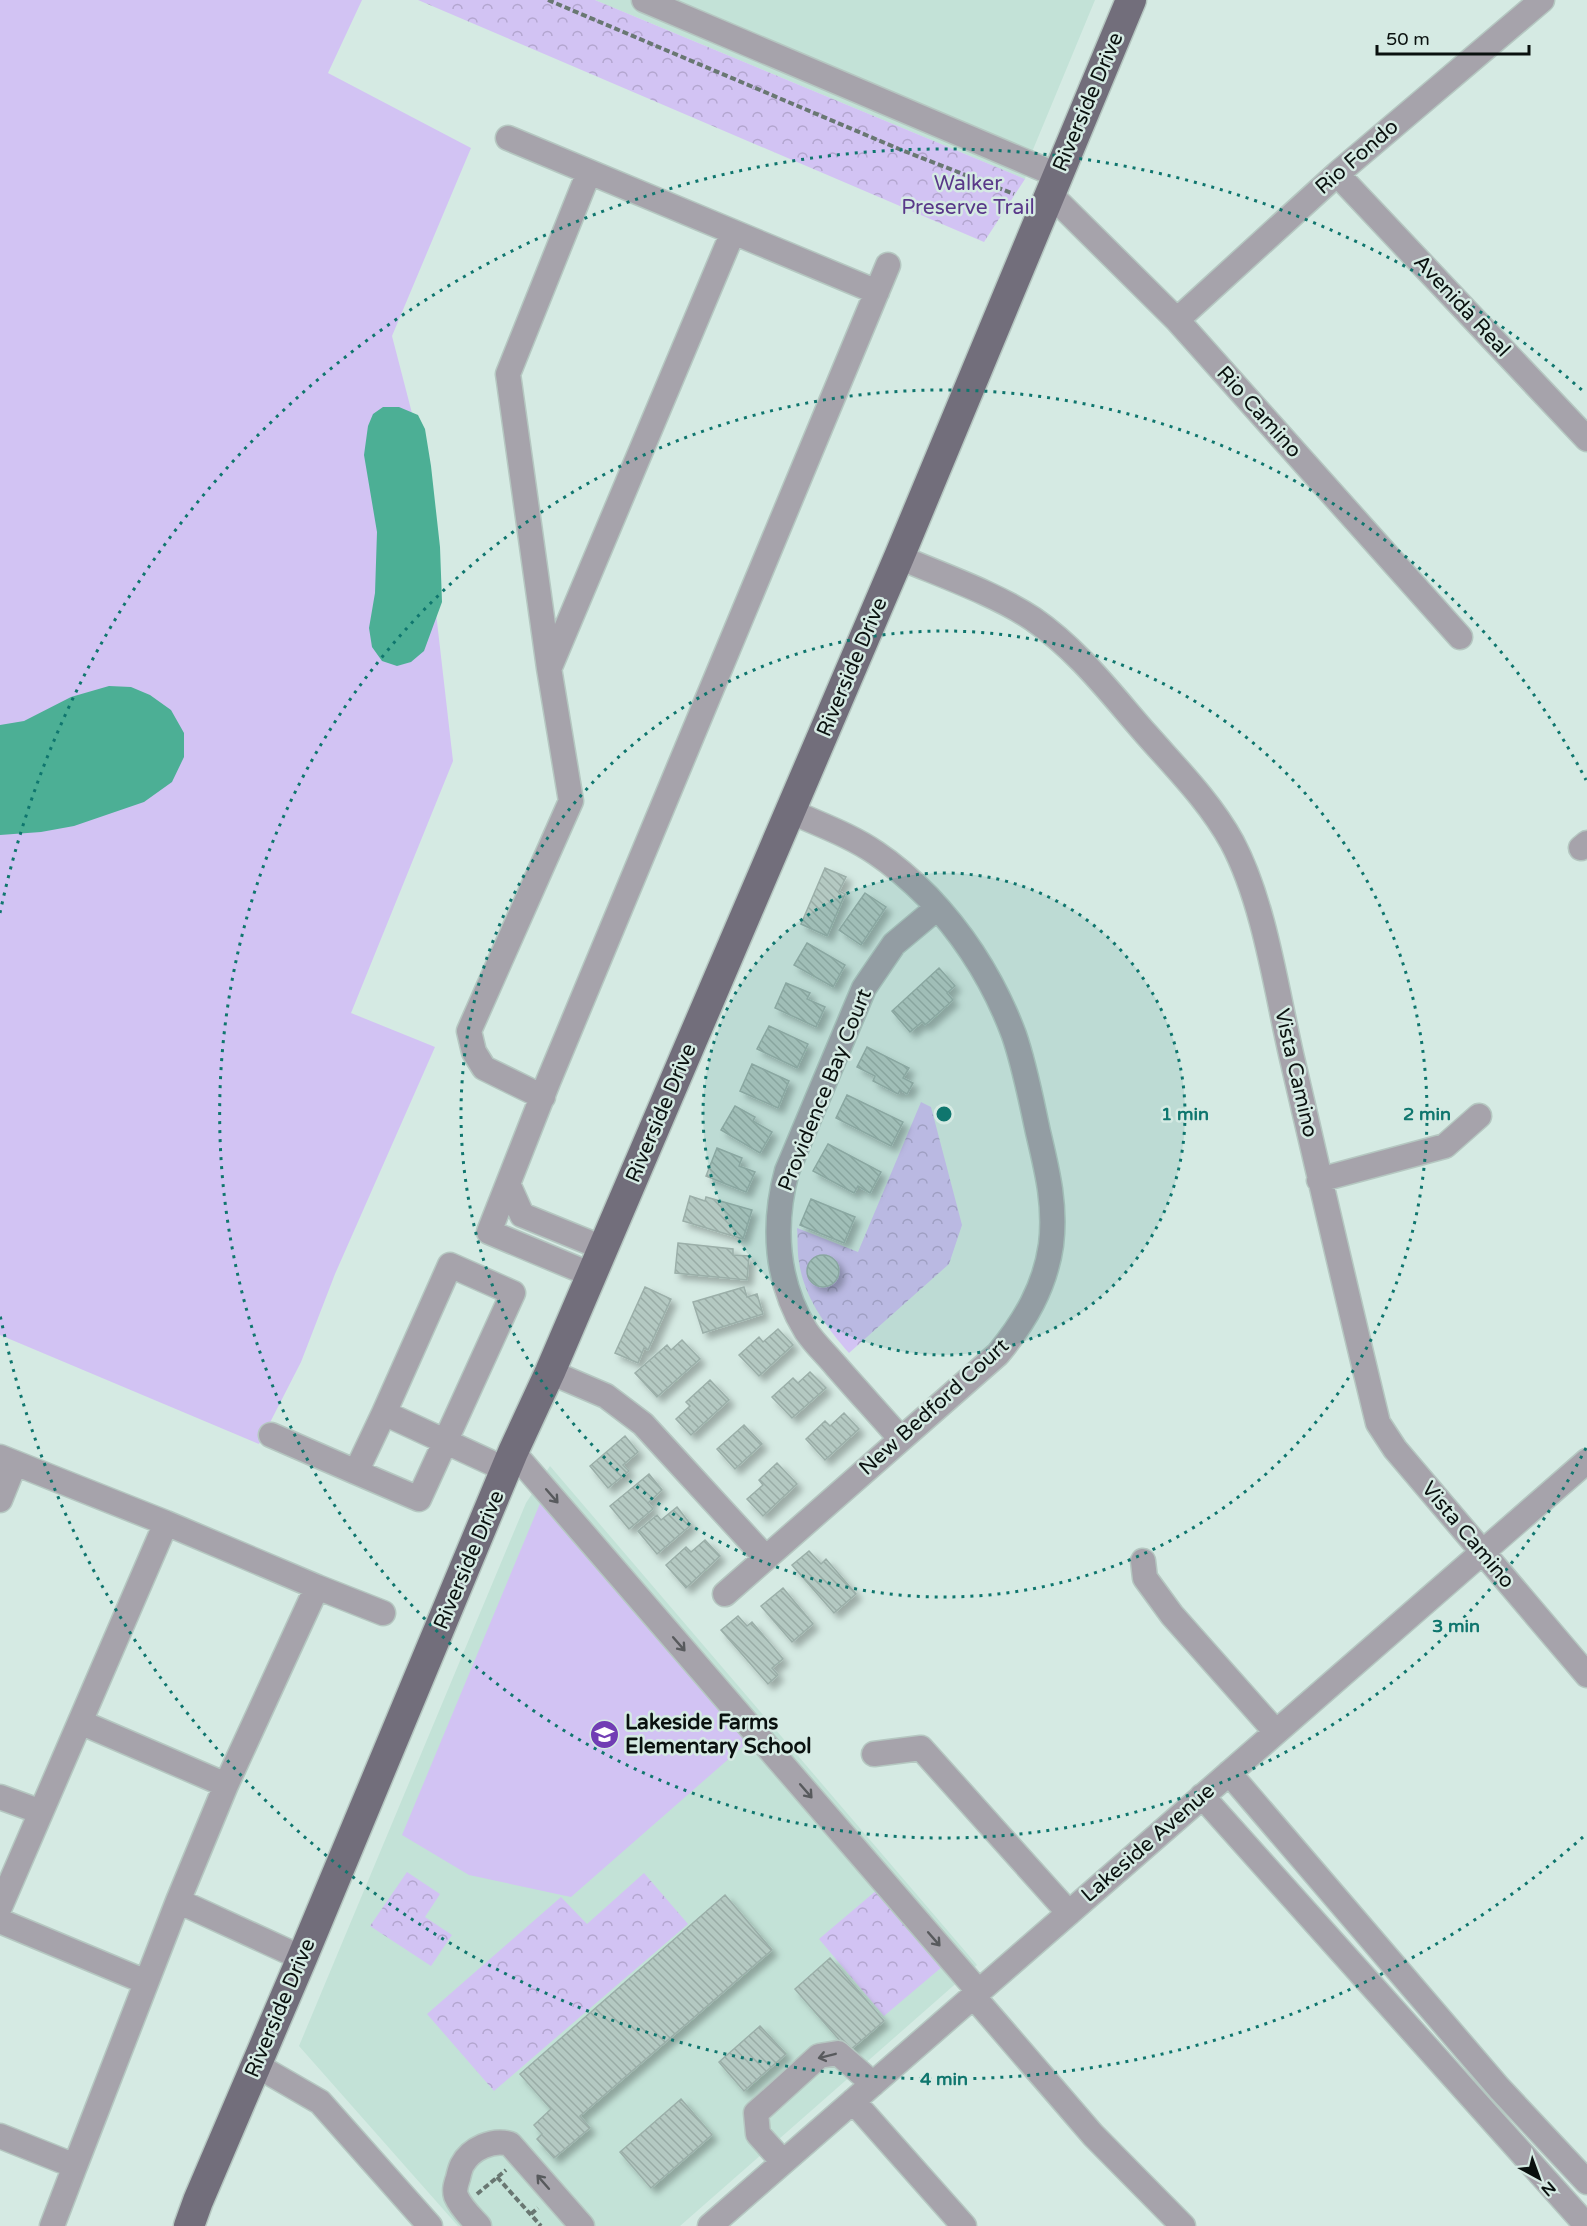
<svg xmlns="http://www.w3.org/2000/svg" width="1587" height="2226" viewBox="0 0 1587 2226" font-family="'Varela Round',sans-serif">
<defs>
<pattern id="park-crowns" width="20" height="18" patternUnits="userSpaceOnUse" patternTransform="scale(1.5)"><rect width="20" height="18" fill="#d2c3f3"/><path d="M2 6a3 3 0 1 1 6 0M12 15a3 3 0 1 1 6 0" fill="none" stroke="#b3a6cf"/></pattern>
<pattern id="building-back-hatch" width="6" height="6" patternUnits="userSpaceOnUse" patternTransform="scale(1.5)"><rect width="6" height="6" fill="#b4c9c2"/><path d="M-1 5l2 2M0 0l6 6M5-1l2 2" fill="none" stroke="#99aca6"/></pattern>
<filter id="shadow"><feDropShadow dx="5.5" dy="5.5" stdDeviation="3" flood-color="#0004"/></filter>
</defs>
<rect width="100%" height="100%" fill="#d5eae3"/>
<path fill="#c3e2d7" d="M 595,0 L 1095,0 L 1032,152 L 1025,179 Z
M 550,1466 L 977,1965 L 680,2226 L 458,2226 L 299,2046 L 526,1503 Z"/>
<path fill="#d2c3f3" d="M 0,0 L 362,0 L 328,73 L 471,148 L 392,336 L 414,421 L 453,761 L 351,1013 L 435,1047 L 335,1274 L 301,1362 L 259,1444 L 0,1335 Z
M 541,1501 L 748,1742 L 571,1897 L 469,1875 L 402,1835 Z"/>
<path fill="url(#park-crowns)" d="M 418,0 L 595,0 L 1025,179 L 984,242 Z
M 921,1102 L 931,1107 L 962,1225 L 949,1264 L 849,1353 C 826,1327 804,1297 799,1262 C 797,1251 798,1239 797,1228 L 858,1252 Z
M 407,1872 L 440,1894 L 425,1917 L 452,1935 L 431,1966 L 370,1926 Z
M 644,1873 L 688,1924 L 494,2091 L 427,2014 L 561,1897 L 587,1924 Z
M 884,1884 L 949,1961 L 884,2016 L 819,1939 Z"/>
<path fill="#4caf95" d="M 383,407 L 399,407 L 418,415 L 425,429 L 431,466 L 440,547 L 442,602 L 424,651 L 411,662 L 397,666 L 382,661 L 372,647 L 369,628 L 375,593 L 377,532 L 364,455 L 368,426 L 373,414 Z
M 109,686 L 131,687 L 150,695 L 171,710 L 184,733 L 184,757 L 172,782 L 144,802 L 74,826 L 41,832 L 0,835 L 0,725 L 24,721 L 71,697 Z"/>
<path fill="url(#building-back-hatch)" stroke="#9bafa9" stroke-width="1.5" filter="url(#shadow)" d="M 825,868 L 846,877 L 839,891 L 845,894 L 827,936 L 801,924 Z
M 865,893 L 886,907 L 861,945 L 839,930 Z
M 807,943 L 845,965 L 833,987 L 794,965 Z
M 939,968 L 955,986 L 947,993 L 953,1000 L 925,1025 L 922,1022 L 910,1032 L 892,1011 Z
M 786,983 L 810,993 L 807,999 L 825,1007 L 816,1027 L 775,1008 Z
M 769,1026 L 808,1044 L 797,1068 L 757,1049 Z
M 867,1047 L 909,1068 L 903,1078 L 913,1083 L 907,1094 L 900,1090 L 898,1094 L 873,1081 L 875,1076 L 857,1067 Z
M 752,1064 L 789,1081 L 778,1108 L 740,1091 Z
M 847,1095 L 903,1122 L 891,1146 L 836,1118 Z
M 735,1106 L 755,1117 L 753,1121 L 772,1132 L 760,1153 L 721,1130 Z
M 828,1144 L 881,1172 L 870,1193 L 858,1186 L 854,1193 L 813,1171 Z
M 717,1148 L 742,1158 L 739,1166 L 755,1172 L 746,1192 L 706,1176 Z
M 690,1196 L 705,1201 L 706,1197 L 752,1210 L 743,1239 L 683,1221 Z
M 811,1199 L 855,1217 L 844,1243 L 800,1225 Z
M 678,1243 L 733,1249 L 733,1255 L 749,1256 L 747,1280 L 675,1273 Z
M807 1271a16 16 0 1 1 32 0a16 16 0 1 1-32 0Z
M 645,1287 L 671,1299 L 648,1350 L 644,1348 L 638,1363 L 615,1353 Z
M 744,1287 L 747,1297 L 757,1294 L 763,1314 L 703,1333 L 693,1302 Z
M 778,1329 L 793,1345 L 759,1376 L 739,1355 L 759,1337 L 763,1342 Z
M 682,1340 L 700,1359 L 657,1397 L 635,1373 L 667,1345 L 671,1350 Z
M 810,1372 L 826,1388 L 792,1418 L 772,1397 L 793,1378 L 798,1383 Z
M 710,1380 L 729,1400 L 691,1435 L 676,1419 L 690,1406 L 686,1402 Z
M 844,1413 L 859,1429 L 825,1460 L 806,1439 L 825,1421 L 830,1426 Z
M 744,1425 L 762,1444 L 735,1469 L 717,1449 Z
M 625,1436 L 638,1452 L 623,1465 L 629,1471 L 608,1488 L 590,1466 Z
M 777,1463 L 797,1484 L 763,1516 L 747,1499 L 763,1485 L 759,1480 Z
M 649,1474 L 662,1490 L 648,1503 L 653,1509 L 629,1529 L 610,1506 Z
M 677,1507 L 691,1525 L 657,1554 L 638,1531 L 657,1515 L 661,1520 Z
M 705,1540 L 720,1556 L 686,1588 L 666,1565 L 686,1547 L 691,1552 Z
M 809,1551 L 821,1564 L 826,1559 L 856,1594 L 834,1613 L 792,1565 Z
M 783,1588 L 813,1624 L 792,1642 L 761,1606 Z
M 738,1616 L 747,1626 L 752,1622 L 783,1659 L 772,1668 L 778,1675 L 768,1684 L 721,1630 Z
M 725,1895 L 772,1950 L 580,2116 L 590,2128 L 554,2158 L 537,2139 L 542,2134 L 534,2125 L 551,2109 L 520,2074 Z
M 830,1958 L 884,2021 L 849,2051 L 795,1989 Z
M 760,2026 L 786,2054 L 744,2091 L 719,2062 Z
M 681,2099 L 712,2135 L 651,2188 L 620,2152 Z"/>
<g fill="none" stroke-linecap="round" stroke-linejoin="round">
<defs>
<path id="minor" d="M 644,0 L 1057,175
M 508,138 L 877,292
M 1337,174 L 1587,439
M 1050,194 L 1177,320 L 1460,637
M 1177,320 L 1337,174 L 1542,0
M 899,557 C 941,575 996,594 1033,619 C 1078,650 1111,694 1147,735 C 1177,769 1210,802 1232,842 C 1264,902 1276,988 1291,1054 C 1320,1178 1348,1301 1378,1423 L 1395,1449 L 1587,1675
M 550,667 L 733,232
M 1581,848 L 1587,843
M 543,1097 L 484,1068 L 474,1052 L 469,1031 L 571,801 L 549,668 L 508,374 L 589,172
M 1319,1180 L 1445,1146 L 1479,1116
M 509,1186 L 522,1215 L 603,1248
M 592,1275 L 489,1232 L 548,1082 L 888,265
M 550,1372 L 606,1396 L 643,1424 L 765,1557
M 271,1435 L 356,1472 L 384,1413 L 507,1470
M 900,1438 C 879,1414 857,1390 836,1366 C 826,1354 814,1343 806,1331 C 776,1282 772,1226 787,1171 L 864,988 L 894,944 L 937,908
M 513,1452 L 979,1992
M 0,1457 L 166,1523 L 317,1587 L 226,1785 L 178,1901 L 75,2166 L 0,2136
M 356,1472 L 419,1499 L 513,1293 L 450,1265 L 384,1413
M 0,1500 L 15,1463
M 1143,1561 L 1145,1578 L 1172,1615 L 1276,1732
M 317,1587 L 383,1613
M 725,1594 L 998,1354 C 1025,1321 1045,1287 1051,1245 C 1056,1205 1047,1170 1038,1132 C 1031,1100 1025,1067 1014,1035 C 995,984 965,936 928,897 C 912,881 894,865 876,853 C 850,835 818,824 790,811
M 80,1722 L 226,1785
M 874,1754 L 921,1748 L 1069,1913
M 1229,1773 L 1499,2088 L 1587,2182
M 1202,1796 L 1587,2226
M 0,1797 L 41,1812
M 178,1901 L 302,1958
M 0,1907 L 166,1523
M 0,1921 L 146,1982
M 974,1997 L 1093,2135 L 1183,2226
M 256,2065 L 320,2102 L 430,2226
M 853,2101 L 964,2226
M 783,2162 L 758,2134 L 756,2113 L 819,2056 L 838,2053 L 873,2084
M 52,2226 L 75,2166
M 479,2226 C 471,2217 461,2208 456,2196 C 454,2190 456,2184 458,2178 C 459,2174 460,2169 462,2165 C 471,2148 493,2139 510,2144 L 582,2226
M 710,2226 L 1587,1461"/>
<path id="major" d="M 189,2226 L 198,2201 L 302,1958 L 513,1452 L 550,1372 L 899,557 L 1131,0"/>
</defs>
<use href="#minor" stroke="#b5c7c1" stroke-width="27"/>
<use href="#major" stroke="#b5c7c1" stroke-width="33"/>
<path stroke="#697772" stroke-width="4" stroke-dasharray="6 3" stroke-linecap="butt" d="M 548,0 L 899,149 L 1014,194
M 497,2177 L 541,2226
M 477,2194 L 506,2170
M 531,2214 L 538,2208"/>
<use href="#minor" stroke="#a6a3ab" stroke-width="24"/>
<use href="#major" stroke="#726e7b" stroke-width="30"/>
</g>
<defs><path id="oneway-shaft" d="M-6 0H5M1.5-3L5.5 0L1.5 3" fill="none" stroke-width="1.6" stroke-linecap="round" stroke-linejoin="round" transform="scale(1.5)"/></defs>
<g stroke="#585a5d">
<use href="#oneway-shaft" transform="translate(552 1496) rotate(49)"/>
<use href="#oneway-shaft" transform="translate(679 1644) rotate(49)"/>
<use href="#oneway-shaft" transform="translate(806 1791) rotate(49)"/>
<use href="#oneway-shaft" transform="translate(934 1939) rotate(49)"/>
<use href="#oneway-shaft" transform="translate(827 2056) rotate(166)"/>
<use href="#oneway-shaft" transform="translate(543 2182) rotate(-131)"/>
</g>
<circle cx="944" cy="1114" r="241" fill="#0f766e" fill-opacity=".12"/>
<g fill="none" stroke="#0f766e" stroke-width="3" stroke-dasharray="3 6">
<circle cx="944" cy="1114" r="241"/>
<circle cx="944" cy="1114" r="483"/>
<path d="M1586 1448A724 724 0 1 1 1586 780"/>
<path d="M1583 1837A965 965 0 0 1 0 1315M0 913A965 965 0 0 1 1583 391"/>
</g>
<defs>
<symbol id="school-disc" viewBox="-11 -11 22 22"><circle r="9.5" fill="#713db4" stroke="#d5eae3"/><path d="M0-5L7-2L0 1L-7-2ZM-4 1L0 2.5L4 1V4Q0 6-4 4Z" fill="#fff"/></symbol>
</defs>
<g fill-rule="evenodd">
<use href="#school-disc" x="588" y="1718" width="33" height="33"/>
</g>
<g text-anchor="middle" dominant-baseline="central" stroke-width="5" stroke-linejoin="round" paint-order="stroke">
<g font-size="21" fill="#0a110f" stroke="#d5eae3">
<text transform="translate(1088 102) rotate(-67)">Riverside Drive</text>
<text transform="translate(1357 157) rotate(-41)">Rio Fondo</text>
<text transform="translate(1462 306) rotate(47)">Avenida Real</text>
<text transform="translate(1259 412) rotate(48)">Rio Camino</text>
<text transform="translate(852 667) rotate(-67)">Riverside Drive</text>
<text transform="translate(1296 1073) rotate(77)">Vista Camino</text>
<text transform="translate(825 1090) rotate(-68)">Providence Bay Court</text>
<text transform="translate(661 1113) rotate(-67)">Riverside Drive</text>
<text transform="translate(934 1407) rotate(-42)">New Bedford Court</text>
<text transform="translate(1468 1535) rotate(50)">Vista Camino</text>
<text transform="translate(469 1560) rotate(-67)">Riverside Drive</text>
<text transform="translate(1148 1843) rotate(-41)">Lakeside Avenue</text>
<text transform="translate(280 2008) rotate(-67)">Riverside Drive</text>
</g>
<g font-size="21" fill="#593889" stroke="#d5eae3">
<text x="968" y="183">Walker<tspan x="968" dy="24">Preserve Trail</tspan></text>
</g>
<g font-size="21" font-weight="bold" fill="#0a110f" stroke="#d5eae3" text-anchor="start">
<text x="625" y="1722">Lakeside Farms<tspan x="625" dy="24">Elementary School</tspan></text>
</g>
</g>
<circle cx="944" cy="1114" r="9" fill="#0f766e" stroke="#d5eae3" stroke-width="3"/>
<g font-size="18" text-anchor="middle" font-weight="bold" fill="#0f766e" stroke="#d5eae3" stroke-width="5" stroke-linejoin="round" paint-order="stroke">
<text x="1185" y="1120">1 min</text>
<text x="1427" y="1120">2 min</text>
<text x="1456" y="1632">3 min</text>
<text x="944" y="2085">4 min</text>
</g>
<g transform="translate(1539 2178) rotate(139)" stroke="#d5eae3" stroke-width="4.5" paint-order="stroke">
<path d="M0-4.5L10 22L0 15L-10 22Z" fill="#0a110f"/>
<text y="-9" font-size="16" font-weight="bold" text-anchor="middle" fill="#0a110f">N</text>
</g>
<path d="M1377 45v9h152v-9" fill="none" stroke="#0a110f" stroke-width="3"/>
<text x="1386" y="45" font-size="18" fill="#0a110f" stroke="#d5eae3" stroke-width="4.5" paint-order="stroke">50 m</text>
</svg>
